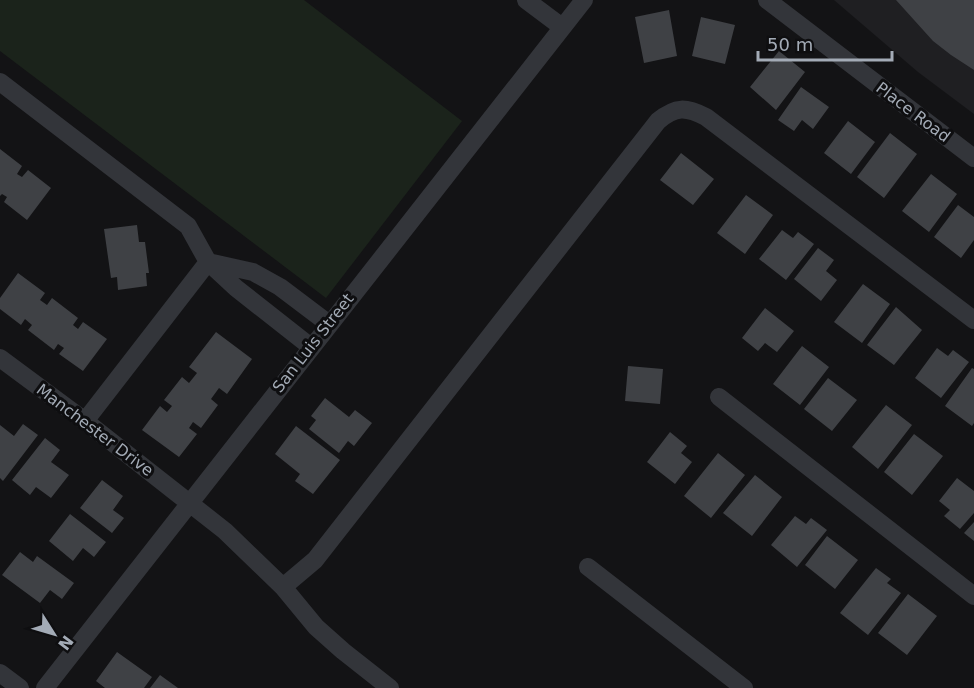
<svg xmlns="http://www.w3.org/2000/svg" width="974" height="688" viewBox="0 0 974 688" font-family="'DejaVu Sans',sans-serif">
<rect width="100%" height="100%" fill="#131315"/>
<path fill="#1f1f22" d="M 834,0 L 974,0 L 974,114 L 918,72 Z"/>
<path fill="#1b231b" d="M 0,0 L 304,0 L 462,121 L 326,298 L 0,51 Z"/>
<path fill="#3f4145" d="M 896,0 L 974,0 L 974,70 L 951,55 L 933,41 Z
M 669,10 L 677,56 L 644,63 L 635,17 Z
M 701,17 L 735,25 L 725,64 L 692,56 Z
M 779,51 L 805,72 L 776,110 L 750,87 Z
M 801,87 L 829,107 L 813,129 L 802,120 L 794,131 L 778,120 Z
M 848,121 L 875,142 L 851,174 L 824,153 Z
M 890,133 L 917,154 L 884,198 L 857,177 Z
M 0,149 L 22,166 L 17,174 L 22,177 L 28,170 L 51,188 L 27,220 L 4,202 L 7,197 L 2,194 L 0,196 Z
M 681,153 L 714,179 L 693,205 L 660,180 Z
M 931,174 L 957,194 L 929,232 L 902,211 Z
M 746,195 L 773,215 L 745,254 L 717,233 Z
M 958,205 L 974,217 L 974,240 L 961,258 L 934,237 Z
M 137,225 L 139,242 L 145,242 L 149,273 L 146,273 L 147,286 L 118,290 L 117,277 L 111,278 L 104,229 Z
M 782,230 L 793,238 L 798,232 L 814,244 L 786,280 L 759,259 Z
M 818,248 L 834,260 L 826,271 L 837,280 L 821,301 L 794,279 Z
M 18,273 L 45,293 L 40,300 L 47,305 L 52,298 L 78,318 L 73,325 L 78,329 L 83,322 L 107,339 L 83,371 L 59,354 L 64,348 L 58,344 L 54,350 L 28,330 L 32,325 L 25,319 L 21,325 L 0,309 L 0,298 Z
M 863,284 L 890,304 L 862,343 L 834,322 Z
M 896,307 L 922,330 L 894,365 L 867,345 Z
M 765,308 L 794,331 L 777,352 L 765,343 L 758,351 L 742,338 Z
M 216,332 L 252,359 L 227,394 L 219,388 L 211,399 L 218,405 L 201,428 L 193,422 L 189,428 L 197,434 L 179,457 L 142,430 L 160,406 L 167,412 L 172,406 L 164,400 L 182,377 L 189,383 L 197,373 L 189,367 Z
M 802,346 L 829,367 L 800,405 L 773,384 Z
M 937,348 L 948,356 L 953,350 L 969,362 L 941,398 L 915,378 Z
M 628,366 L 663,369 L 660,404 L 625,401 Z
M 972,368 L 974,369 L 974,423 L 972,426 L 945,406 Z
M 828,378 L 857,400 L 832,431 L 804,409 Z
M 325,398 L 349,417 L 355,410 L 372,423 L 354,446 L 348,441 L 339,453 L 309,429 L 316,420 L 311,416 Z
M 886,405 L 912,425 L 878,469 L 852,447 Z
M 23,424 L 38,435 L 3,481 L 0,478 L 0,425 L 14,436 Z
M 296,426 L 340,460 L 313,494 L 295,481 L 300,474 L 275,454 Z
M 670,432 L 687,446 L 681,453 L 692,462 L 675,484 L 647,462 Z
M 914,434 L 943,456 L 912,495 L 884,472 Z
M 45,438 L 60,450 L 51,462 L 69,475 L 51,498 L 36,487 L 30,495 L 12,480 Z
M 718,453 L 745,475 L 711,518 L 684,496 Z
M 755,475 L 782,497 L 752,536 L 723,513 Z
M 957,478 L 974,491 L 974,513 L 960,529 L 944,516 L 950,510 L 939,501 Z
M 102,480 L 123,496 L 113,510 L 124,518 L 112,533 L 80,508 Z
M 70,514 L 106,542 L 94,557 L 83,548 L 73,561 L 49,541 Z
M 795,516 L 806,524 L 811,518 L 827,530 L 797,567 L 771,545 Z
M 974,522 L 974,541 L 964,533 Z
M 827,536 L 858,560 L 835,589 L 805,565 Z
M 20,552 L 33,562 L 37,556 L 74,583 L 62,599 L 50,590 L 40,603 L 2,575 Z
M 876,568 L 891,579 L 887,583 L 901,593 L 868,635 L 840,613 Z
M 908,594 L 937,616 L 907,655 L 878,633 Z
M 117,652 L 152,677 L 144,688 L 105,688 L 96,681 Z
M 160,675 L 178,688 L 150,688 Z"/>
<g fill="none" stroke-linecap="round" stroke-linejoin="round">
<path stroke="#33353a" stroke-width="18" d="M 526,0 L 562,27
M 767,0 L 974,158
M 0,82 L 188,226 L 208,262 L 85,421
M 311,347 L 236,288 L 208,262 L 253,272 L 280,287 L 329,324
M 0,358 L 85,421 L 225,531 L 283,587 L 316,627 L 343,651 L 390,688
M 719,397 L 974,596
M 588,567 L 744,688
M 283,587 L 315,560 L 658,121 C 676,106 686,107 706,117 L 974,320
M 0,673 L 20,688
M 45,688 L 584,0"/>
</g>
<g text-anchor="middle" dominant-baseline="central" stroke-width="6" stroke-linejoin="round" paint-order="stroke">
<g font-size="16" fill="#a3abb6" stroke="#0e0e10">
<text transform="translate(913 112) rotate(37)">Place Road</text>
<text transform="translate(313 343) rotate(-52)">San Luis Street</text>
<text transform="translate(95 430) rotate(37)">Manchester Drive</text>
</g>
</g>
<g transform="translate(54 634) rotate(127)" stroke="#0e0e10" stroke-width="4.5" paint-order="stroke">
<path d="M0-4.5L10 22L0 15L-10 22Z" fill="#a3abb6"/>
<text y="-9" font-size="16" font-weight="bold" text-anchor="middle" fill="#a3abb6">N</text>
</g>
<path d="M758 51v9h134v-9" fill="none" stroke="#a3abb6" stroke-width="3"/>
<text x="767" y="51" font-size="18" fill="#a3abb6" stroke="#0e0e10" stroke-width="4.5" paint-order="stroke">50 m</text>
</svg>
